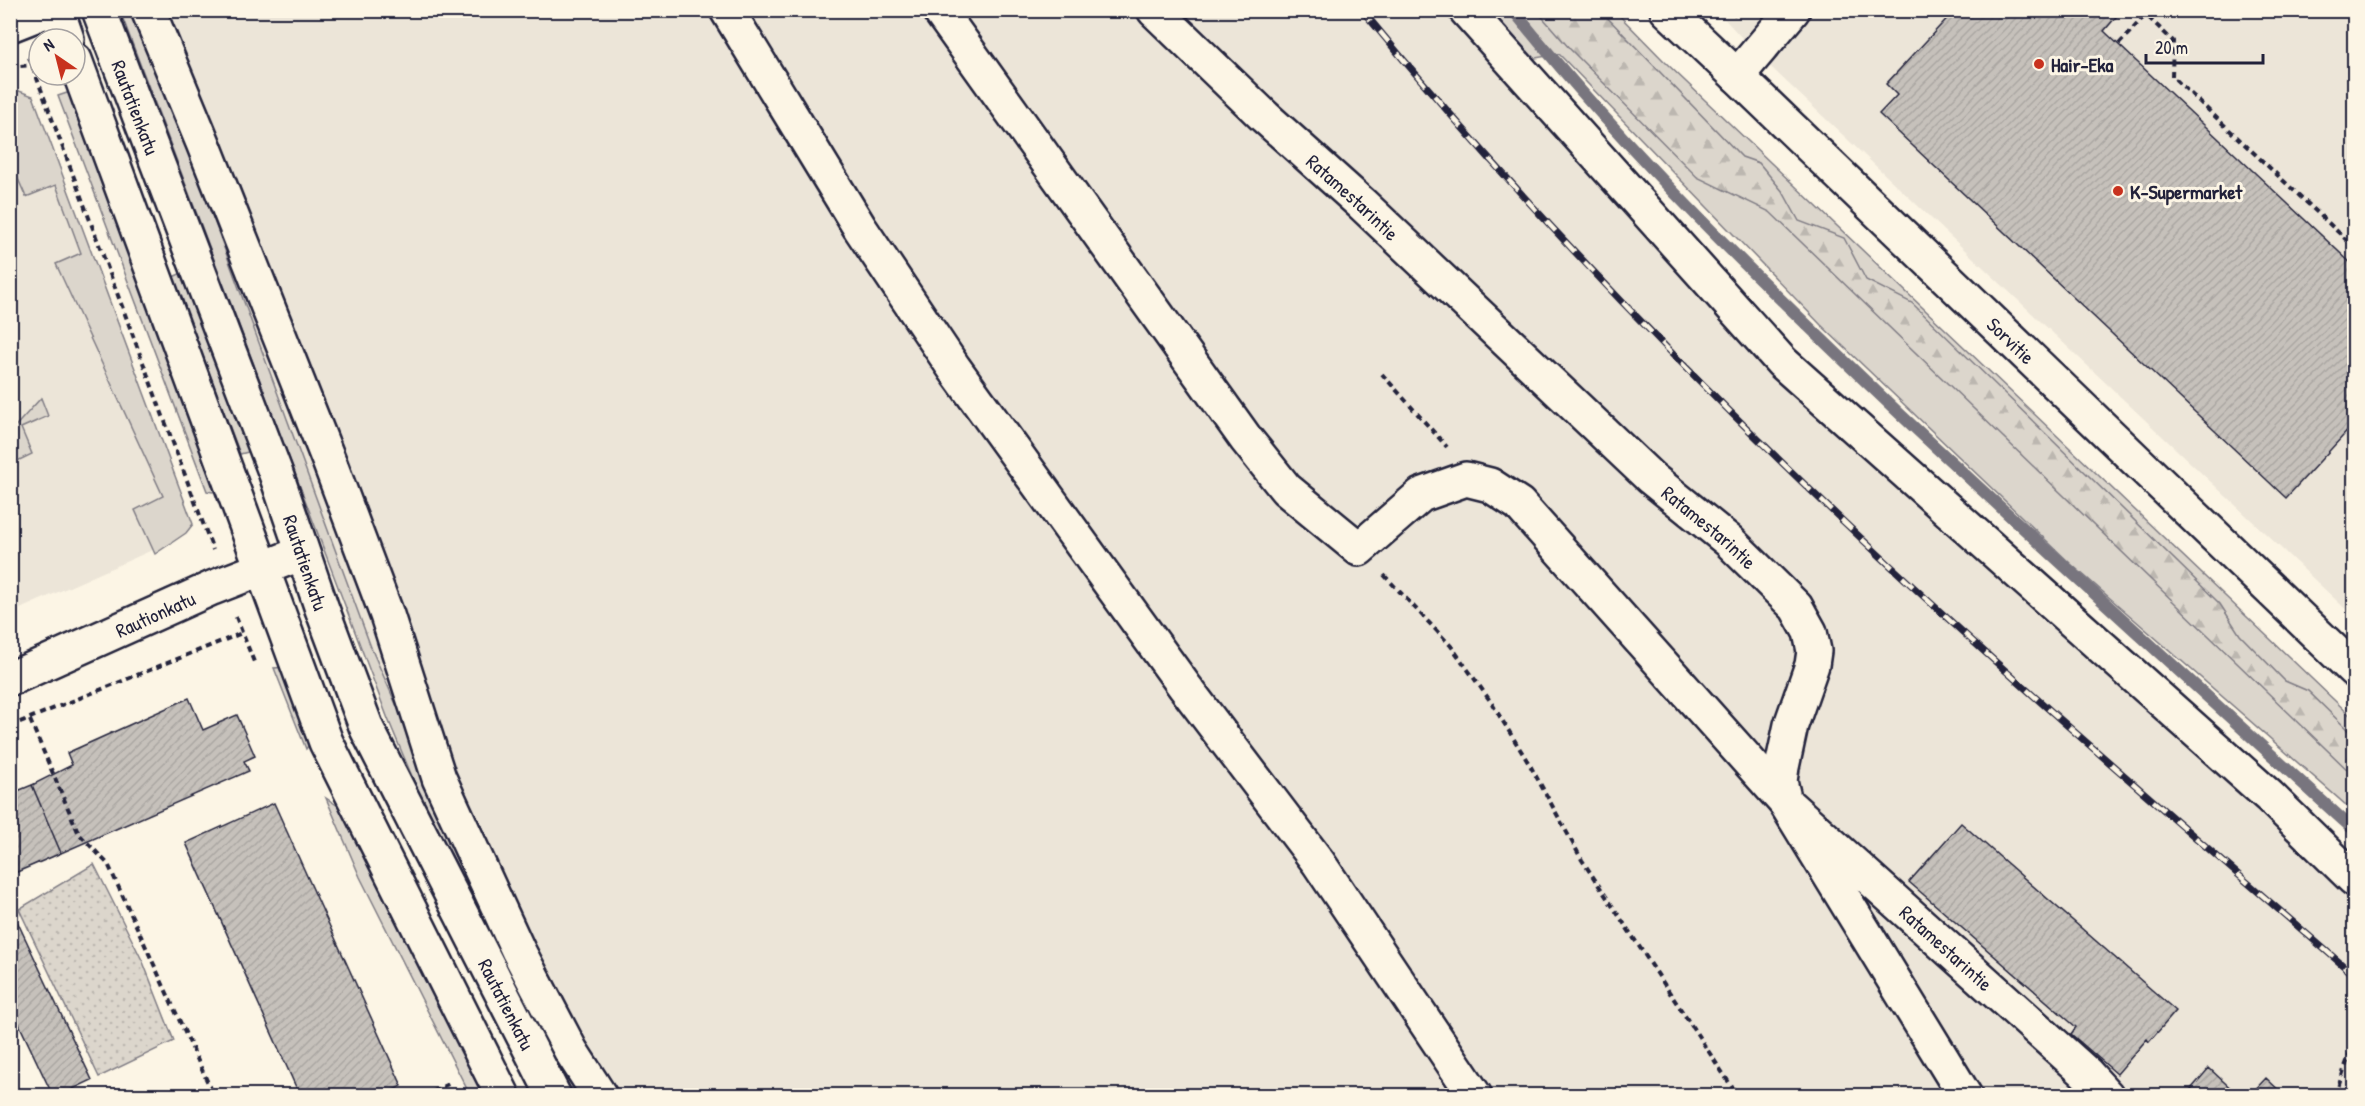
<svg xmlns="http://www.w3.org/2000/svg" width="2365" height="1106" viewBox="0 0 2365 1106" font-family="'Patrick Hand',sans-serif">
<defs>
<pattern id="forest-firs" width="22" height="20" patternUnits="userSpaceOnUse" patternTransform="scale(1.5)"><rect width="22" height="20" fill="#dcd6cc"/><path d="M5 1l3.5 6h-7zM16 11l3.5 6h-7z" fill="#bcb7b0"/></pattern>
<pattern id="park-dots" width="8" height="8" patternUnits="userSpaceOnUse" patternTransform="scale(1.5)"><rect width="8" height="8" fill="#dcd6cc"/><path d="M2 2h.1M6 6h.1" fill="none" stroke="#bcb7b0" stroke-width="1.8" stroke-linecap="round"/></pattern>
<pattern id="building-hatch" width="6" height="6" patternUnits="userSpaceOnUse" patternTransform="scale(1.5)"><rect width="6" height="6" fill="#c6c1bb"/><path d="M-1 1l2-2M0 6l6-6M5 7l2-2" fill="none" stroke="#aaa6a2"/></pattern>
</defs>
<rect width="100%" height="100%" fill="#fcf5e5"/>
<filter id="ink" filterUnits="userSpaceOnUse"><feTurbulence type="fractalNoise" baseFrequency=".0167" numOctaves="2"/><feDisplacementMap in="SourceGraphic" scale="12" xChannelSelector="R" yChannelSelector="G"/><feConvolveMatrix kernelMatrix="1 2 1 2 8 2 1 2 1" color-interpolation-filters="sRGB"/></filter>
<g filter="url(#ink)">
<path fill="#ece5d8" d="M 137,11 L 1456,11 L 1771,369 L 2354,881 L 2354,1095 L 581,1095 L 501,941 L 372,650 Z
M 1717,11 L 2354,11 L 2354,617 L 1756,53 Z
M 11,100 L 28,103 L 180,521 L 159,547 L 11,613 Z"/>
<path fill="#dcd6cc" stroke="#7f7c84" stroke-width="1.5" d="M 120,11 L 137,11 L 372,650 L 501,941 L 581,1095 L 569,1095 L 437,836 L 388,719 Z
M 1481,11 L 1615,11 L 1664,61 L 2354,719 L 2354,812 L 2071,564 L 1821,325 L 1559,54 L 1524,60 Z
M 11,88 L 33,96 L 193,524 L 186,533 L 155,554 L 135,510 L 163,496 L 56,264 L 81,253 L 56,185 L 26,197 L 11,163 Z
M 70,92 L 219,487 L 213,492 L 207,491 L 58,96 Z
M 184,272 L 252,451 L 240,454 L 173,277 Z
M 41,398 L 48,416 L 21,428 L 32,454 L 11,464 L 11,431 Z
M 286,667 L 314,738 L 306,749 L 274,668 Z
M 326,798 L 341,808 L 483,1095 L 470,1095 L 360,877 Z"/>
<path fill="url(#forest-firs)" stroke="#7f7c84" stroke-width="1.5" d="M 1537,11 L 1601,11 L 1742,157 L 1759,163 L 1783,192 L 1799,221 L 1844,238 L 1866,280 L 1912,303 L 2220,604 L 2240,635 L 2285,681 L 2308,691 L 2354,736 L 2354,776 L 1770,212 L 1697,177 L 1570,49 Z"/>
<path fill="url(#park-dots)" stroke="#7f7c84" stroke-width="1.5" d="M 94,864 L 143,962 L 174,1041 L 99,1077 L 19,909 Z"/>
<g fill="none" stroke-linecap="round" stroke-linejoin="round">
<path stroke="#78757e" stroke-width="12" d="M 1513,10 C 1630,156 1766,287 1901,415 C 2051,555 2202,692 2354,830"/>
</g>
<path fill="url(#building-hatch)" stroke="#22223b" stroke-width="1.5" d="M 1955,10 L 2122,10 L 2104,31 L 2354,266 L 2354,424 L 2286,498 L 1879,114 L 1897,95 L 1886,84 Z
M 189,698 L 203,730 L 237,715 L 255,756 L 244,761 L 249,771 L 61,853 L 32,785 L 72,765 L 67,753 Z
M 10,780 L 15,792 L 32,785 L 61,853 L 10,875 Z
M 274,803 L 402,1086 L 381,1096 L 300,1096 L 186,843 Z
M 1961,823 L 2176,1011 L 2149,1042 L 2147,1039 L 2117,1074 L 2071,1034 L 2076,1027 L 1909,882 Z
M 17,921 L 92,1080 L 58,1096 L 53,1096 L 10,1005 L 10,924 Z
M 2209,1068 L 2239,1096 L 2185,1096 Z
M 2266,1078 L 2285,1096 L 2249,1096 Z"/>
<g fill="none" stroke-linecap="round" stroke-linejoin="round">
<defs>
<g id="minor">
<path d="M 148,10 L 203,143 L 329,461 L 387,615 L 439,778 L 518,950 L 571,1051 L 600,1096"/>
<path d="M 727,10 L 860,228 L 954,368 L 1185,687 L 1318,862 L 1475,1096"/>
<path d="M 939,10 L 1246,439 L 1286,489 L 1359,549 L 1421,495 L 1466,479 L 1490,485 L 1519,504 L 1785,802 L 1965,1096"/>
<path id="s1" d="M 1154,10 L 1265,117 L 1362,204 L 1651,478 L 1729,541 L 1796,607 L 1810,632 L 1814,651 L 1812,665 L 1791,725 L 1782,767 L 1780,781 L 1785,802 L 2086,1073 L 2107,1096"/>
<path d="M 1466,10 L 1782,362 L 2269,796 L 2354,879"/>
<path id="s2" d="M 1667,10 L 1737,76 L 2354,670"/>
<path d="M 10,25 L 48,10"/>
<path d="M 1737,76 L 1793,10"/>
<path id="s3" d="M 10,679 L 212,588 L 302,553"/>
</g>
<g id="major">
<path d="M 57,10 L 67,39"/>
<path id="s4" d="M 99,10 L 276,474 L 322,609 L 367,729 L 554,1096"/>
<path d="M 75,60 L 326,742 L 503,1096"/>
</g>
</defs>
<use href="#minor" stroke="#22223b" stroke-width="38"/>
<use href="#major" stroke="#22223b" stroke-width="38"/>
<path stroke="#22223b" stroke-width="4" stroke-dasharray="6 4.5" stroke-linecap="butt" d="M 2141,10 L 2173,41 L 2172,76 L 2354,247
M 1724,11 L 1735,14 L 1743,12
M 2119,44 L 2150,10
M 29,57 L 213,550
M 10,67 L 32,65
M 1382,374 L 1447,447
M 1384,575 L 1451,646 L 1491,702 L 1531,767 L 1582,860 L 1738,1096
M 236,617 L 254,662
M 30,720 L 79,834 L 108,864 L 214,1096
M 10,726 L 242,633
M 424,1096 L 452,1082
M 2335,1096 L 2354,1041"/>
<use href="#minor" stroke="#fcf5e5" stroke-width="33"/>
<use href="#major" stroke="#fcf5e5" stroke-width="33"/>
<defs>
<path id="rail" d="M 1362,10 C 1511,191 1674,361 1844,522 C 2009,679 2183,826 2354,975"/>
</defs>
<use href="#rail" stroke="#22223b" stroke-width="7"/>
<use href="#rail" stroke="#fcf5e5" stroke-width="4.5" stroke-dasharray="14" stroke-linecap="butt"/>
</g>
</g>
<g fill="#c8321e" stroke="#fcf5e5" stroke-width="2">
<circle cx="2039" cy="64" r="6"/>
<circle cx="2118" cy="191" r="6"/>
</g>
<g text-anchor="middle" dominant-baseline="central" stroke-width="6" stroke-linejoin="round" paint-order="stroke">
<g font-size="20" font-weight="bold" fill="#22223b" stroke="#fcf5e5" text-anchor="start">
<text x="2051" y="64">Hair-Eka</text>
<text x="2130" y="191">K-Supermarket</text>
</g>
<g font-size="20" fill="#22223b" stroke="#fcf5e5">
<text stroke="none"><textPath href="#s4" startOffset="104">Rautatienkatu</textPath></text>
<text stroke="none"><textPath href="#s1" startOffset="273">Ratamestarintie</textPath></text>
<text stroke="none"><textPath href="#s2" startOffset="477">Sorvitie</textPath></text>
<text stroke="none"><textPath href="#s1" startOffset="759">Ratamestarintie</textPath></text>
<text stroke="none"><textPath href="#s4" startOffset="590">Rautatienkatu</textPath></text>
<text stroke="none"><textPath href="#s3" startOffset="159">Rautionkatu</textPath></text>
<text stroke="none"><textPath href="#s1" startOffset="1299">Ratamestarintie</textPath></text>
<text stroke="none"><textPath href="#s4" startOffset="1076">Rautatienkatu</textPath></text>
</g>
</g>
<rect width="2365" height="1106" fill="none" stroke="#fcf5e5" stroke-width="36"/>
<rect x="18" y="18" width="2329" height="1070" fill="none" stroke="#22223b" stroke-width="2" filter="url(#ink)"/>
<g transform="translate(57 57) rotate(325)"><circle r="28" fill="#fcf5e5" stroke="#a5a1a1" stroke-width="1.5"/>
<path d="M0-4.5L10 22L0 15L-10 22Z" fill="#c8321e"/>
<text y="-9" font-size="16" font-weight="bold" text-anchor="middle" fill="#22223b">N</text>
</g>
<path d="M2146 54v9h117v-9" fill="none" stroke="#22223b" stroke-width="3"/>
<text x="2155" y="54" font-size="18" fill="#22223b" stroke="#fcf5e5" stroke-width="4.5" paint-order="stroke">20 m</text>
</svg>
